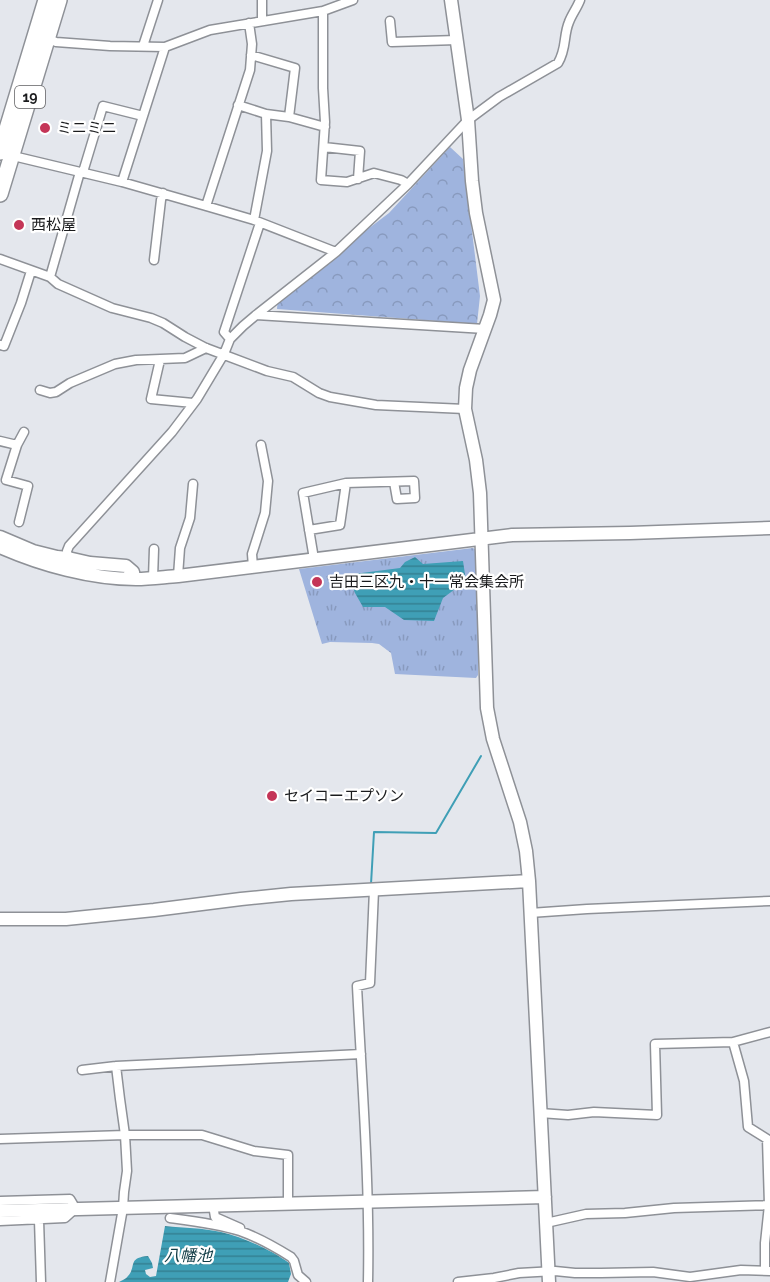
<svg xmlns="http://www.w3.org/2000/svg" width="770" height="1282" viewBox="0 0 770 1282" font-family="Raleway,'Noto Sans JP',sans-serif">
<defs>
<pattern id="forest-crowns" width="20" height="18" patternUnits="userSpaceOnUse" patternTransform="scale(1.5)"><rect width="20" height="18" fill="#9fb4de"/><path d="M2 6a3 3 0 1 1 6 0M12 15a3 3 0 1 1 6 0" fill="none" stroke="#889abe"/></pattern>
<pattern id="park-tufts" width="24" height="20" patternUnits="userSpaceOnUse" patternTransform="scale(1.5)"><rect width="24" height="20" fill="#9fb4de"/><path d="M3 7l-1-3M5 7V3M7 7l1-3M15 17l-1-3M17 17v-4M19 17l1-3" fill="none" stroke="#889abe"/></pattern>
<pattern id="water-rules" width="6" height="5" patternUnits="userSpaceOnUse" patternTransform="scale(1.5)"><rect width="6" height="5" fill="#3f9fb6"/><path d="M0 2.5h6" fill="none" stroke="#348193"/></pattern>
</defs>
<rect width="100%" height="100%" fill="#e4e7ed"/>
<path fill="url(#forest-crowns)" d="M 450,147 L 463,159 L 480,296 L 477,324 L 277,309 L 278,297 L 389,213 Z"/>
<path fill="url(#park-tufts)" d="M 473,548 L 478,551 L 478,675 L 476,678 L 395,674 L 391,653 L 379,644 L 372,643 L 330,642 L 322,644 L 299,569 Z"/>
<path fill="url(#water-rules)" d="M 415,557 L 423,564 L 463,561 L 466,581 L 443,598 L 434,621 L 404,620 L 385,607 L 363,607 L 355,593 L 350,580 L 354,574 L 400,568 L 405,562 Z
M 165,1226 C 184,1228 203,1228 221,1232 C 243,1237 271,1250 289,1263 L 291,1274 L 288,1282 L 119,1282 C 122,1280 126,1279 128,1276 C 137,1266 127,1258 148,1256 L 152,1263 L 153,1268 L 145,1270 L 146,1274 L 150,1277 L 156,1276 Z"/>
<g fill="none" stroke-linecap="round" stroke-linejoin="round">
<path stroke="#3f9fb6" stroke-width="2" d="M 371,884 L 374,832 L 436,833 L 481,756"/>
<defs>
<path id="street" d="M 323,11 L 323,88 L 325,122 L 321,180 L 347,182 L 374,173 L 401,180 L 408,184
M 262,21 L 262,0
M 390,21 L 392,42 L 457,40
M 46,38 L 56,42 L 110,46 L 165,47 L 210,30 L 323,11 L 353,0
M 143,46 L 158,0
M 251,55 L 295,68 L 289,117
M 238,105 L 266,114 L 289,117 L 325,127
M 324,147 L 360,151 L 358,179
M 9,155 L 122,182 L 206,206 L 254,220 L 336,252
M 83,172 L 103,106 L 143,116
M 122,182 L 165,47
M 206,206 L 250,70 L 252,44 L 249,23
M 254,220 L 267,151 L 266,114
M 0,259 L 50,277 L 58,284 L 112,308 L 151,318 L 163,323 L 185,337 L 206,348 L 267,371 L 293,377 L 319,393 L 330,397 L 376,405 L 465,409
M 154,260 L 161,200 L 163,193
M 50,277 L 80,172
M 256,315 L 485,329
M 230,339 L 224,332 L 260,223
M 0,345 L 4,346 L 21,303 L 31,271
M 160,360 L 151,399 L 193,403
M 40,390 L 50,393 L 56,392 L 70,383 L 115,364 L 136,360 L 185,358 L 206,348
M 0,441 L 17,445 L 24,432
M 17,445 L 6,480 L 28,486 L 19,522
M 309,530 L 340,525 L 346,483
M 68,558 L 67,551 L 69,546 L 172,432 L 197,399 L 224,354 L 230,339 L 243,326 L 256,315 L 336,252 L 408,184 L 468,120 L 499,97 L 558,63 C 567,48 563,36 569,22 C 572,14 577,8 580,0
M 314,559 L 303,493 L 346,483 L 414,481 L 415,498 L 397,499 L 394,482
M 253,567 L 252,554 L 265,513 L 268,481 L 261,445
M 178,576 L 180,548 L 190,518 L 193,484
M 153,578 L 154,549
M 530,913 L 587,909 L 770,901
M 733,1042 L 744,1081 L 748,1127 L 767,1139 L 769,1205 L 765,1243 L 765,1271
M 82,1070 L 116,1066 L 361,1054
M 540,1113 L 568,1115 L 594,1112 L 657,1115 L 655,1044 L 733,1042 L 770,1032
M 0,1139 L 125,1135 L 202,1135 L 254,1151 L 288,1155 L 288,1203
M 0,1201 L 70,1199 L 73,1204 L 75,1209 L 65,1218 L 0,1221
M 214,1211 L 215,1217 L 240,1228
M 170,1218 C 193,1221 218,1224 240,1231 C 257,1237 275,1247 291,1257 L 294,1261 L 298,1275 L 306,1282
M 39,1220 L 41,1282
M 546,1223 L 586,1214 L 625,1213 L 674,1208 L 769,1205
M 110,1282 L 123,1208 L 124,1192 L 127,1171 L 125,1135 L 120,1099 L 116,1066
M 368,1282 C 370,1183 362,1085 357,986 L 370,983 L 374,890
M 458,1282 L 494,1278 L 519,1273 L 555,1271 L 575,1273 L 601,1273 L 653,1272 L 690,1277 L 741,1270 L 770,1271"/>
<path id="secondary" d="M 451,0 L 468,120 L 472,181 L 476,213 L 494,300 L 490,315 L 470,370 L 466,388 L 465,409 L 476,460 L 480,493 L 487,708 L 493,739 L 520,822 L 526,851 L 529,881 L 549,1282
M 0,537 L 33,551 L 57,557 L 68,558 L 90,563 L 126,566 L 133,572 L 134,579
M 0,547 C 41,565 91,579 136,579 C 150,579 164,577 178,576 L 512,535 L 630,533 L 770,528
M 0,919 L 66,919 L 154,910 L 241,899 L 291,894 L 529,881
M 0,1211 L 545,1197"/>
<path id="highway" d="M 0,152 L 46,0
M 0,194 L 59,0"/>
</defs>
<use href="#street" stroke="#8e9197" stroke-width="11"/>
<use href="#secondary" stroke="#8e9197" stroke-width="15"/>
<use href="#highway" stroke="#8e9197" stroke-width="18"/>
<use href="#street" stroke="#fff" stroke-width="8"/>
<use href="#secondary" stroke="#fff" stroke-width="12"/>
<use href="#highway" stroke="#fff" stroke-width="15"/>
</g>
<g fill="#c43557" stroke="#fff" stroke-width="2">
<circle cx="45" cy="128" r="6"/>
<circle cx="19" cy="225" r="6"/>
<circle cx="317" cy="582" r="6"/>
<circle cx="272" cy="796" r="6"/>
</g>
<g text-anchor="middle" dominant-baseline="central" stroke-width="4.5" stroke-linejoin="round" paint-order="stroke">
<rect fill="#fff" stroke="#5f5f61" stroke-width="1.5" x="15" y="86" width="30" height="22" rx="4.5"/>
<g font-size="14" font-weight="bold" fill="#1a1b1d">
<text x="30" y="97">19</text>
</g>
<g font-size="15" fill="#1a1b1d" stroke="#fff" text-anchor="start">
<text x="57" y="128">ミニミニ</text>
<text x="31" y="225">西松屋</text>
<text x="329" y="582">吉田三区九・十一常会集会所</text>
<text x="284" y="796">セイコーエプソン</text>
</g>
<g font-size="16" font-style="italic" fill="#113c46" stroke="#fff">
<text x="188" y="1255">八幡池</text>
</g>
</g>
</svg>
